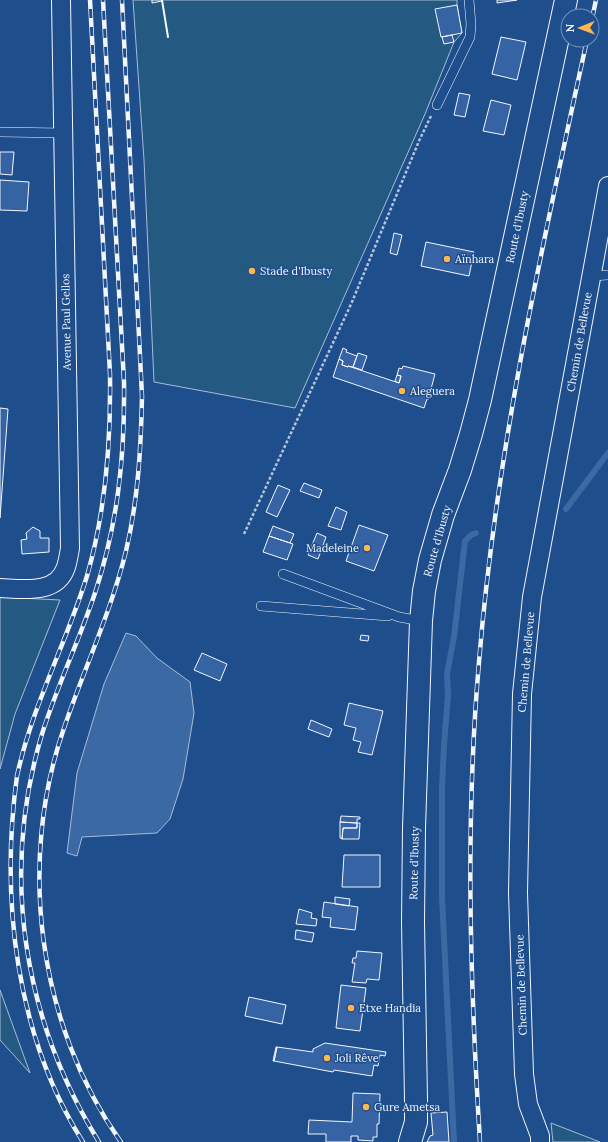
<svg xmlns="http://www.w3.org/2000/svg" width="608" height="1142" viewBox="0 0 608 1142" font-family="Lora,serif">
<rect width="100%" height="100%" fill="#1f4e8c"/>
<path fill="#245a82" stroke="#a8bbd7" d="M 133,0 L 457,0 L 457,5 L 462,33 L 454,42 L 425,114 L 295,408 L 154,382 L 144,160 Z
M 0,597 L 60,600 L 15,714 L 0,769 Z
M 0,990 L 30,1073 L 0,1040 Z
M 551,1123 L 600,1142 L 553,1142 Z"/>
<path fill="#3b69a3" stroke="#a8bbd7" d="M 126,633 L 136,636 L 157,658 L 190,682 L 194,713 L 183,779 L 170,819 L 157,833 L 82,837 L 77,856 L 67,853 L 77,773 L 104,684 Z"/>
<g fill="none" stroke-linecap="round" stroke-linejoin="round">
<path stroke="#3b69a3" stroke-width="6" d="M 566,509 L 608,453
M 454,1142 L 442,897 L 442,788 L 444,745 L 448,695 L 447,674 L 454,637 L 465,541 L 471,535 L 476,533"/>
</g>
<path fill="#3563a3" stroke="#f2f6ff" d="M 152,0 L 162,0 L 162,1 L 152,3 Z
M 497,0 L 517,0 L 497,3 Z
M 457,5 L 462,33 L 441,37 L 435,9 Z
M 452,35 L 454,42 L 444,44 L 442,37 Z
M 501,37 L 526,42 L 517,80 L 492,74 Z
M 459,93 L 470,95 L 465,117 L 454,115 Z
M 491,100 L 511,105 L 504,135 L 483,131 Z
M 0,152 L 14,152 L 12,175 L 0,174 Z
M 0,180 L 29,182 L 27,211 L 0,210 Z
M 394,233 L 402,235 L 397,255 L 390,253 Z
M 426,242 L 474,252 L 469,276 L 421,266 Z
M 343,348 L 347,350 L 346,352 L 357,356 L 353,367 L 348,366 L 348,367 L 342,365 L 343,361 L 339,359 Z
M 358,353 L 367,356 L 362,370 L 353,367 Z
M 339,359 L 343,361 L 342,365 L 348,367 L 348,366 L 399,383 L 401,376 L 397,375 L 399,368 L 402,369 L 403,366 L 435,374 L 428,400 L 427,399 L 424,408 L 333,377 Z
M 397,375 L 401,376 L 399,383 L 395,381 Z
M 0,408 L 8,409 L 0,518 Z
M 304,483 L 322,490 L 319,498 L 300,491 Z
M 278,485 L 290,490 L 277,517 L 266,512 Z
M 336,507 L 347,512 L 341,530 L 328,526 Z
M 359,525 L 388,535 L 374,571 L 346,561 Z
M 273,526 L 294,534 L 290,543 L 269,536 Z
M 33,527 L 40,531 L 40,538 L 49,538 L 49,552 L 22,554 L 21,540 L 27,539 L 26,533 Z
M 317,533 L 326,537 L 318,559 L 308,555 Z
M 269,536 L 293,544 L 287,560 L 263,552 Z
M 361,635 L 369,636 L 368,641 L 360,640 Z
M 202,653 L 227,664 L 220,681 L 194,670 Z
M 349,703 L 383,711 L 372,755 L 358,752 L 361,742 L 353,740 L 356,728 L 344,725 Z
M 311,720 L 332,729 L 329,737 L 308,729 Z
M 341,816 L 360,817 L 360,819 L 357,819 L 357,823 L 340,822 Z
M 340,822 L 357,823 L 357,828 L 343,828 L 342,839 L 340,838 Z
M 357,823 L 360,823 L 359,839 L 342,839 L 343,828 L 357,828 Z
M 344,855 L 380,855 L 380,887 L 342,887 Z
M 335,897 L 350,899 L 349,906 L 335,904 Z
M 324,902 L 358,907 L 355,930 L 330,927 L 331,918 L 322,917 Z
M 299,909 L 312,913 L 311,918 L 317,919 L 316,926 L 296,924 Z
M 296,930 L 314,933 L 312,942 L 295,939 Z
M 357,951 L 382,953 L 379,980 L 367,979 L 366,983 L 352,982 L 355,963 L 352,963 L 353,958 L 356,958 Z
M 341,985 L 366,988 L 360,1031 L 336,1028 Z
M 249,997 L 286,1005 L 282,1024 L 245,1016 Z
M 325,1043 L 386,1052 L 385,1056 L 380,1055 L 378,1066 L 374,1065 L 372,1076 L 334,1070 L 333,1072 L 274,1061 L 277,1047 L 313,1052 L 313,1049 Z
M 276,1047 L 277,1047 L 274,1061 L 273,1061 Z
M 353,1093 L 380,1094 L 379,1124 L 377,1124 L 377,1137 L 373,1137 L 373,1141 L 358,1140 L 358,1136 L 351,1136 L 351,1142 L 326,1142 L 326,1134 L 308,1134 L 309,1120 L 352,1122 Z
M 447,1112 L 449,1142 L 427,1142 L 430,1136 L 433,1135 L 431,1113 Z"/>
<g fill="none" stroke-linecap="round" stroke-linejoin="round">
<defs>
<path id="lane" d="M 437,105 L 470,37 L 471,24 L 469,0
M 0,132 L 63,133
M 591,276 L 608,275
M 283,574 L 399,617 L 421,621
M 261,606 L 388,616"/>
<path id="street" d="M 0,588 C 23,589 57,595 66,567 C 68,561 69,554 70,548 L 61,0
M 540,1142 L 540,1136 L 528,1104 L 524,1074 L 518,893 L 522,694 L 532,597 L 608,186"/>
<path id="secondary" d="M 410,1142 L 416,1122 L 416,1101 L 413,922 L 414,828 L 421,621 L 424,591 L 430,560 L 443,515 L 460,470 L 471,434 L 480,400 L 566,0"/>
</defs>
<use href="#lane" stroke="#f2f6ff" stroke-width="10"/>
<use href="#street" stroke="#f2f6ff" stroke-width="20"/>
<use href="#secondary" stroke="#f2f6ff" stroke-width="24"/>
<path stroke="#b3c4dc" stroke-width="2.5" stroke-dasharray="3 2" stroke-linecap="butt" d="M 244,534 L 352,302 L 419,141 L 431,116"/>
<use href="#lane" stroke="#1f4e8c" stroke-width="9"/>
<use href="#street" stroke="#1f4e8c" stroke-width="18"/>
<use href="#secondary" stroke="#1f4e8c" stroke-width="22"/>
<defs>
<path id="rail" d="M 592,19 L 596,0
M 83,1142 C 16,1036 0,900 17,776 C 32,706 66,644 87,576 C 106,510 111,442 110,374 L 90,0
M 99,1142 C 23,1019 0,874 42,734 C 57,686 79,641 95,593 C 118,523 125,455 124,382 L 103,0
M 121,1142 C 38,1025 17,863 64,728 C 84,669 111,612 126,551 C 138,500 141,449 142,396 L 122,0
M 480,1142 C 470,981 465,823 479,662 C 496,452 542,246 587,40"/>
</defs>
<use href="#rail" stroke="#f2f6ff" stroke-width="4.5"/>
<use href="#rail" stroke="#1f4e8c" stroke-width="3" stroke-dasharray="9" stroke-linecap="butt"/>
<path stroke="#f2f6ff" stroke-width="2" d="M 162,0 L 168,37"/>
</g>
<g fill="#ffb74d" stroke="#1f4e8c" stroke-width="1.5">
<circle cx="447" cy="259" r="4"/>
<circle cx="252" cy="271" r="4"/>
<circle cx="402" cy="391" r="4"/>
<circle cx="367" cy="548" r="4"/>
<circle cx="351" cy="1008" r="4"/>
<circle cx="327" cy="1058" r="4"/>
<circle cx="366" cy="1107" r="4"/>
</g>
<g text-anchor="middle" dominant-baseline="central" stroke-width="3" stroke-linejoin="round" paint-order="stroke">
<g font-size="11" fill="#f2f6ff" stroke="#1f4e8c">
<text transform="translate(517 227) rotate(-78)">Route d'Ibusty</text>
<text transform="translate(66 322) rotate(-91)">Avenue Paul Gellos</text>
<text transform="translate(579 342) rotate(-80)">Chemin de Bellevue</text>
<text transform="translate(437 541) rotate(-74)">Route d'Ibusty</text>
<text transform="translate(526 662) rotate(-85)">Chemin de Bellevue</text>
<text transform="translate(414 863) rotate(-89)">Route d'Ibusty</text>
<text transform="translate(521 985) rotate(-92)">Chemin de Bellevue</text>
</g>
<g font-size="11" fill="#f2f6ff" stroke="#1f4e8c" text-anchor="start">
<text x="455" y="259">Aïnhara</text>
<text x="260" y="271">Stade d'Ibusty</text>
<text x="410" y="391">Aleguera</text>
<text x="359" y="548" text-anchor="end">Madeleine</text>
<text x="359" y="1008">Etxe Handia</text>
<text x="335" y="1058">Joli Rêve</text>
<text x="374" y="1107">Gure Ametsa</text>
</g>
</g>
<g transform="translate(580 28) rotate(269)"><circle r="19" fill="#1f4e8c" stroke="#7391ba"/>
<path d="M0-3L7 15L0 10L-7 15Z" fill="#ffb74d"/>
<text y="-6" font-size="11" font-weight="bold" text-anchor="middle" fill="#f2f6ff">N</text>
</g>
</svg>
